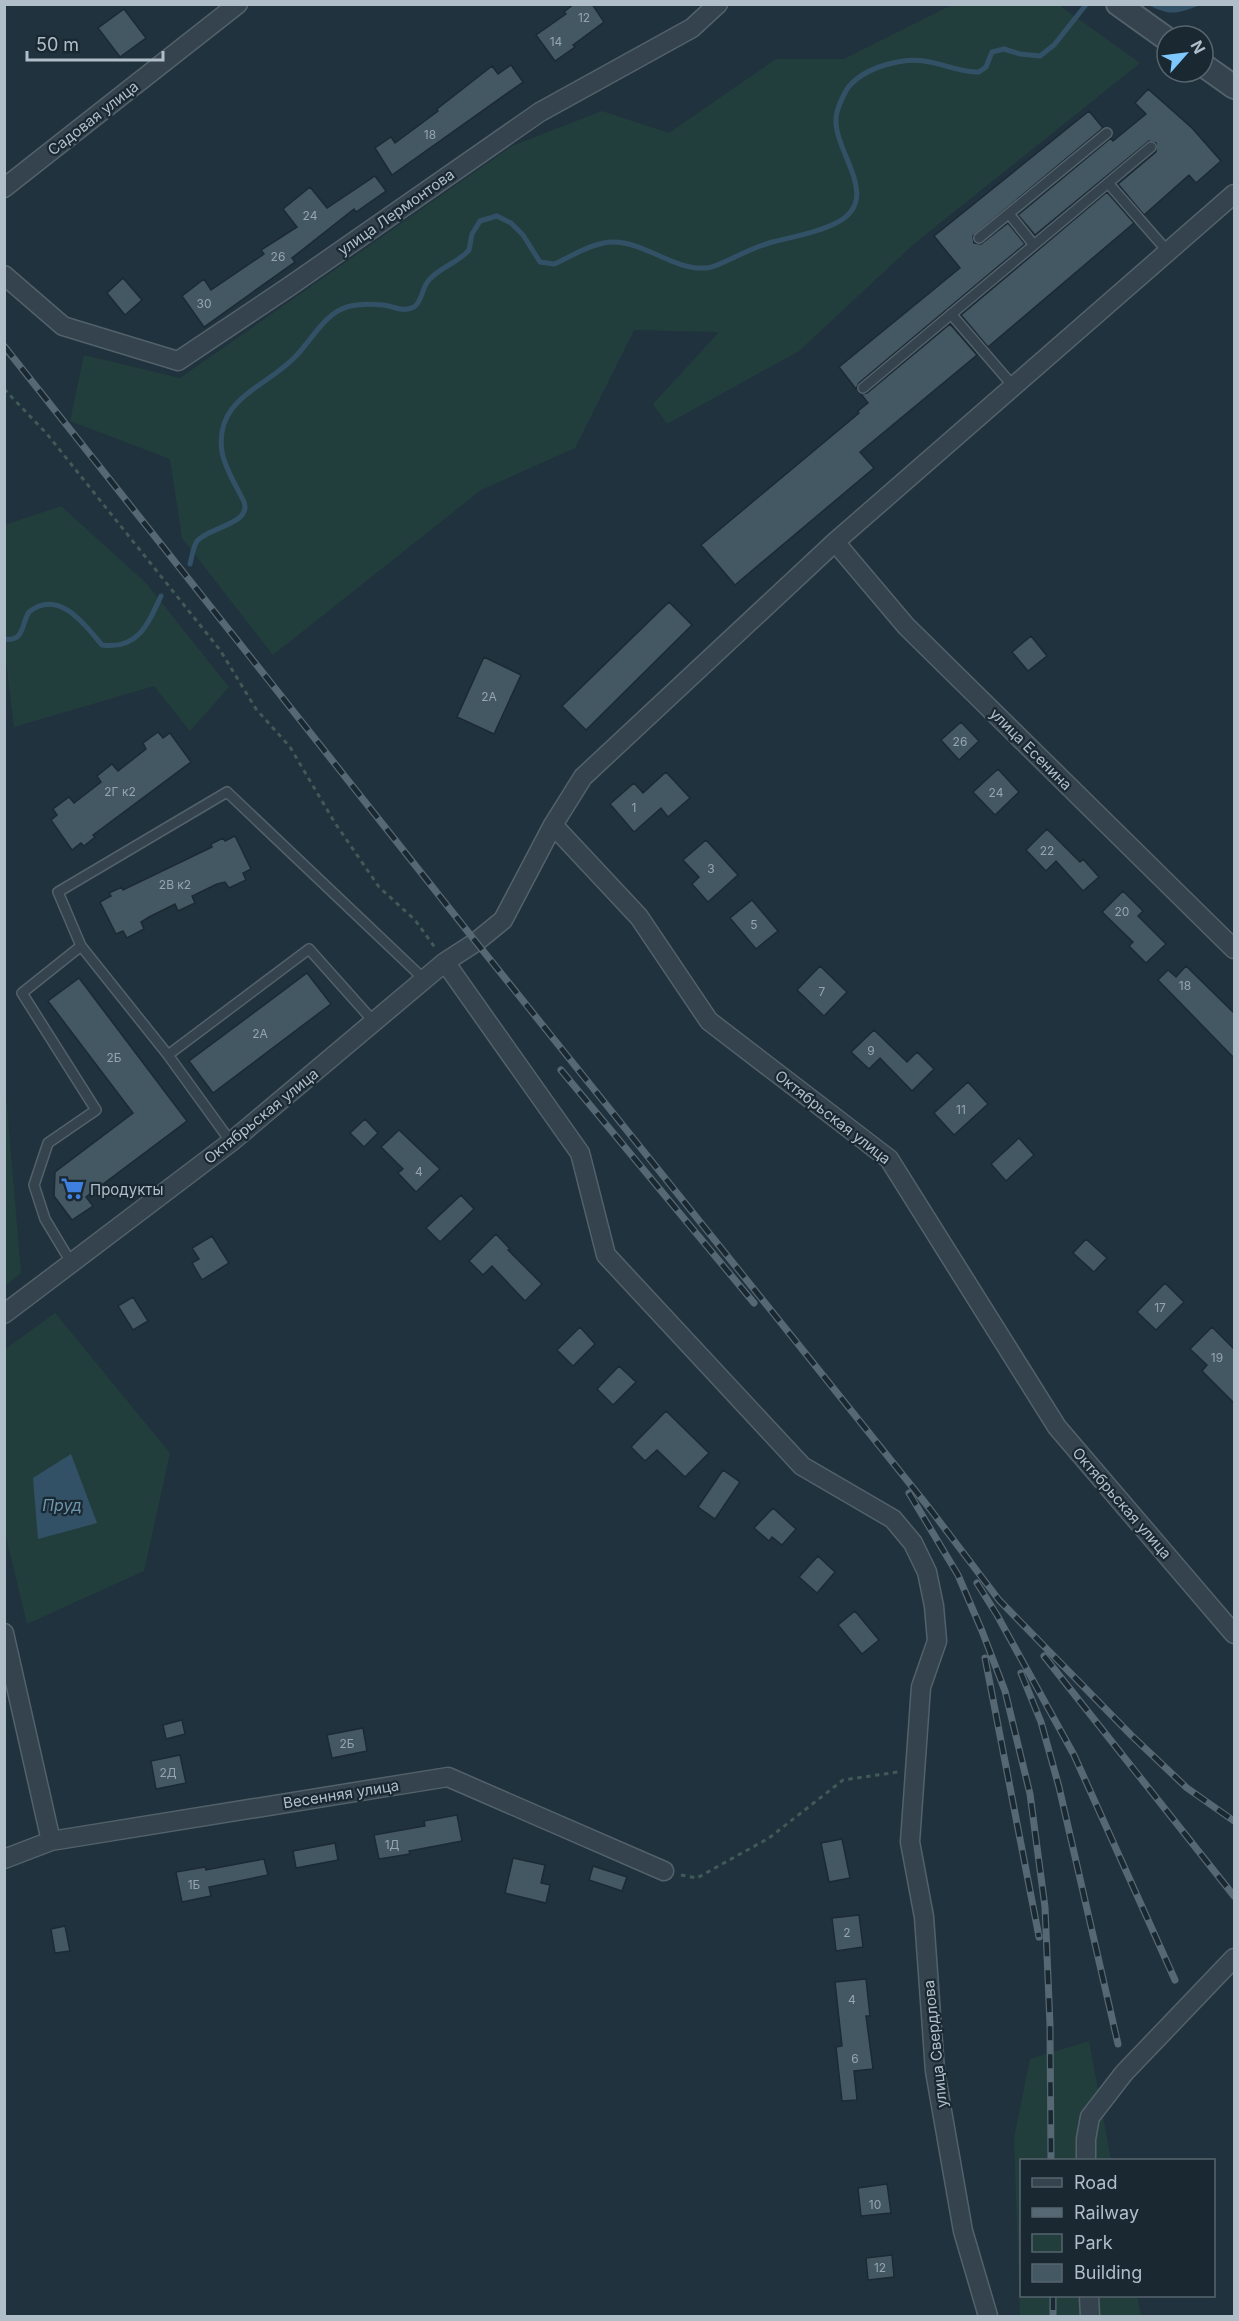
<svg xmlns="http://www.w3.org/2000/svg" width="1239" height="2321" viewBox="0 0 1239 2321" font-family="Inter,sans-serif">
<rect width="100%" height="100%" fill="#20323d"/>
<path fill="#223e3c" d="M 952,5 L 1059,5 L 1140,63 L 915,243 L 799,351 L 667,424 L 653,404 L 719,332 L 634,330 L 575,448 L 481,490 L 273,655 L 182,538 L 170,459 L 70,421 L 84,355 L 180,378 L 512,146 L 602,111 L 669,133 L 776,59 L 844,59 Z
M 61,506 L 146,583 L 229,687 L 190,731 L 154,686 L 14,727 L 4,644 L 5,525 Z
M 5,1083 L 21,1273 L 5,1286 L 4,1286 Z
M 55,1313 L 170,1453 L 144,1571 L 27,1624 L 5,1532 L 4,1350 Z
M 1089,2041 L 1111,2160 L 1022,2160 L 1022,2296 L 1137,2296 L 1141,2316 L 1020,2316 L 1014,2138 L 1030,2059 Z"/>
<path fill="#325166" d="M 1149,5 L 1201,5 C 1178,13 1171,17 1149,5 Z
M 71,1454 L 97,1523 L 38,1539 L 33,1478 Z"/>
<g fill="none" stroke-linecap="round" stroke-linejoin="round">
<path stroke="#325166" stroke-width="5" d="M 190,564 C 192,557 193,547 197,541 C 209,527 252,524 244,502 C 237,487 225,469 222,452 C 214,399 265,388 295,357 C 311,341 325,313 347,307 C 357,304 372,304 383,305 C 394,306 403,313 414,307 C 422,302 422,287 429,280 C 440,267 458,263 469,250 L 472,234 L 480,221 L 497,216 L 511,223 L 523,235 L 540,262 L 554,264 C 572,256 594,242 613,242 C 645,242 673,270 705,268 C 714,268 723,262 731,259 C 743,253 755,247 769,243 C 790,237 814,234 834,224 C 885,201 834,153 836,119 C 836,109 842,98 847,89 C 863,67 905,56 930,62 C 946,65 963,73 979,72 L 986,67 L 992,52 L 1004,49 L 1020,54 L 1040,56 L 1054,45 L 1085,6
M 4,639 C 25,642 21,624 29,612 C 59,588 85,625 102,645 C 138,650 148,624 161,596"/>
</g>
<path fill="#445864" stroke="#1c2a34" stroke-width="1.5" d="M 574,4 L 592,4 L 604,22 L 573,45 L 575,47 L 555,61 L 536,35 L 566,14 L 564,12 Z
M 124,9 L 146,38 L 120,57 L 98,28 Z
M 511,65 L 523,82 L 392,175 L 375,148 L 391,137 L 395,143 L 438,111 L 437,109 L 492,66 L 498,74 Z
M 1148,89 L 1192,128 L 1221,161 L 1196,183 L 1189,175 L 1144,215 L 1118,184 L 1156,152 L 1156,143 L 1149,141 L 1035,235 L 1018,215 L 1111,138 L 1113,141 L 1146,114 L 1135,103 Z
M 1089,111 L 1103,128 L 973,236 L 974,243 L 981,244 L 1008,223 L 1025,244 L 859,383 L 856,389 L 839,367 L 960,268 L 934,236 Z
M 375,176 L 386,191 L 356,212 L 354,209 L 292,258 L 295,262 L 204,327 L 182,296 L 204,279 L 211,290 L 264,254 L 261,250 L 297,227 L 283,209 L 310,187 L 327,208 Z
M 1107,192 L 1134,223 L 988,347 L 961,315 Z
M 123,278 L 142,300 L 125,315 L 107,293 Z
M 950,324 L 977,355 L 860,452 L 874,468 L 735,585 L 701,545 L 859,413 L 858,411 L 868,403 L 861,394 L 867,393 Z
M 669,602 L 692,625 L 586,730 L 562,706 Z
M 1031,636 L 1047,656 L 1028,671 L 1012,652 Z
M 484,657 L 521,675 L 494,734 L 457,717 Z
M 961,722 L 979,741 L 959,760 L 941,740 Z
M 158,732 L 163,738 L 170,733 L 191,762 L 93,835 L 95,837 L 84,846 L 81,843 L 72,850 L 51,820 L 57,815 L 53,809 L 69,797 L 74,803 L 101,782 L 97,776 L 112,764 L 118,771 L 146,749 L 143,743 Z
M 998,769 L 1019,792 L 995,815 L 973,792 Z
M 666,772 L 690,798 L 668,817 L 661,808 L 634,832 L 610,804 L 634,783 L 643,793 Z
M 1047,829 L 1080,862 L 1083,859 L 1099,877 L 1083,891 L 1056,861 L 1046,871 L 1026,850 Z
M 235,836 L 251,869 L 243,873 L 246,880 L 229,888 L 225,882 L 217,884 L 192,896 L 195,903 L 178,911 L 175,904 L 149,917 L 141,922 L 144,929 L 127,938 L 123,931 L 116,934 L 100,902 L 111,896 L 109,893 L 122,887 L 123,890 L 212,847 L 211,844 L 223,838 L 225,841 Z
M 706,840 L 738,875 L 708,902 L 692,884 L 699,877 L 683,860 Z
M 1123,891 L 1143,911 L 1138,916 L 1166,944 L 1146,963 L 1129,946 L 1133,942 L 1102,912 Z
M 752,900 L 778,931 L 756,949 L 730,918 Z
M 820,966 L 847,992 L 824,1016 L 797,990 Z
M 1186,966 L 1234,1013 L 1234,1058 L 1158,980 L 1168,970 L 1176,977 Z
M 307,973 L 331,1004 L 213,1093 L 189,1061 Z
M 79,978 L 187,1121 L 86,1197 L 93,1206 L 72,1220 L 54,1196 L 55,1172 L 133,1113 L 48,1001 Z
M 874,1030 L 907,1062 L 917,1052 L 934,1069 L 912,1091 L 880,1058 L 869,1069 L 851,1052 Z
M 968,1082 L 988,1104 L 954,1135 L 934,1113 Z
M 365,1119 L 378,1133 L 364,1147 L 350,1133 Z
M 399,1130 L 440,1169 L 416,1192 L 398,1173 L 403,1169 L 381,1147 Z
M 1019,1138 L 1034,1155 L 1006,1181 L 991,1164 Z
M 461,1195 L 474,1209 L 440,1242 L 426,1228 Z
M 496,1234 L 510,1249 L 508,1250 L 542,1284 L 525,1301 L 492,1266 L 483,1275 L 469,1261 Z
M 212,1236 L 229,1263 L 202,1280 L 192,1263 L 199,1259 L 192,1248 Z
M 1086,1239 L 1107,1258 L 1094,1272 L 1073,1253 Z
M 1165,1283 L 1184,1302 L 1156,1330 L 1137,1312 Z
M 133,1297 L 148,1321 L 133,1330 L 118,1306 Z
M 580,1327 L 595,1344 L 573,1366 L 557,1350 Z
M 1212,1327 L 1234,1349 L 1234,1403 L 1202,1371 L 1207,1365 L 1190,1349 Z
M 619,1366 L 636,1382 L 613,1405 L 597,1389 Z
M 666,1411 L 709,1453 L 685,1477 L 657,1450 L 645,1461 L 631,1447 Z
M 723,1470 L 740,1482 L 715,1519 L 698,1507 Z
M 773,1508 L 796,1529 L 782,1545 L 772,1537 L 769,1541 L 754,1528 Z
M 818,1556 L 835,1572 L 817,1593 L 799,1577 Z
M 855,1611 L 879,1640 L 862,1654 L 838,1625 Z
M 182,1720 L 185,1734 L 166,1739 L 163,1725 Z
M 363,1728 L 367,1751 L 332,1758 L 327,1735 Z
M 180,1755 L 186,1783 L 156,1789 L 151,1761 Z
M 457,1815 L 462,1841 L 409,1851 L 410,1854 L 379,1859 L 374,1835 L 425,1826 L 424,1821 Z
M 842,1839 L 850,1878 L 829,1882 L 821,1843 Z
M 335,1843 L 338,1860 L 296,1868 L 293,1851 Z
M 513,1858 L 545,1865 L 541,1883 L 550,1885 L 546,1903 L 505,1893 Z
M 264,1859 L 268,1875 L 209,1887 L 211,1896 L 182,1902 L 176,1872 L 205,1867 L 206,1870 Z
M 593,1866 L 627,1877 L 622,1891 L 589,1880 Z
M 859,1915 L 863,1947 L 836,1951 L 832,1918 Z
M 65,1926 L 70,1951 L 55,1953 L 51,1929 Z
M 866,1979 L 870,2016 L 866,2016 L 873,2069 L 854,2071 L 857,2100 L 842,2101 L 836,2047 L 842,2046 L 835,1982 Z
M 887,2184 L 891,2213 L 861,2216 L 858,2188 Z
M 892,2255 L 894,2277 L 868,2280 L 866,2258 Z"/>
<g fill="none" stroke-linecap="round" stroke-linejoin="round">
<defs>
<path id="service" d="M 1108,183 L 1169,253
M 1009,214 L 1034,245
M 979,238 L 1107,133
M 951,314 L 1014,387
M 863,388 L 1151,147
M 81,946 L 58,892 L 227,792 L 425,980
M 168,1055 L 309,949 L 375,1023
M 72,1264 L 45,1219 L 34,1185 L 48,1143 L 96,1110 L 22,993 L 81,946 L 168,1055 L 231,1142"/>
<path id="minor" d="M 4,188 L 238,4
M 4,275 L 63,326 L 178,361 L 290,286 L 540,112 L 692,28 L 718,4
M 835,542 L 906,626 L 1234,949
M 553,825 L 639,917 L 709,1021 L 889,1159 L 1057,1427 L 1234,1634
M 445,962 L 580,1153 L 606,1255 L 802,1466 L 893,1519 L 913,1543 L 927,1572 L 934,1606 L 937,1641 L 921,1687 L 910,1842 L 924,1917 L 935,2071 L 963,2231 L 988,2316
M 4,1314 L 231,1142 L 445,962 L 476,942 L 503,920 L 553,825 L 583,777 L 835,542 L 1234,194
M 4,1633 L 51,1841
M 4,1859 L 51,1841 L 448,1777 L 664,1871
M 1086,2160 L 1086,2139 L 1090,2117 L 1124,2073 L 1234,1958
M 1089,2296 L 1090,2316"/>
<path id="tertiary" d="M 1118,4 L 1167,39
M 1203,65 L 1234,87"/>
</defs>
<use href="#service" stroke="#53616b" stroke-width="12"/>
<use href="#minor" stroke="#53616b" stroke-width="21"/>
<use href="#tertiary" stroke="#53616b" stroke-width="26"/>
<path stroke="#405a58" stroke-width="3" stroke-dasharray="4.5 4.5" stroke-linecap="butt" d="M 4,389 L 47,434 L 220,650 L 256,709 L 290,747 L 335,823 L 379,887 L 415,920 L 436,949
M 681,1875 L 697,1878 L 769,1838 L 843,1780 L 898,1772"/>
<use href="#service" stroke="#34434d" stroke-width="9"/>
<use href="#minor" stroke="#34434d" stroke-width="18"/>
<use href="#tertiary" stroke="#34434d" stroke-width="22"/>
<defs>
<path id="rail" d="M 4,346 L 476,942 L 930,1509 L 999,1600 L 1131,1735 L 1187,1788 L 1234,1821
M 561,1070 L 754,1303
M 909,1493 L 958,1575 L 982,1631 L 1005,1691 L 1030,1794 L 1045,1907 L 1050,2025 L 1051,2160
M 977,1583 L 997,1615 L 1074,1755 L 1175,1980
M 1044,1656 L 1234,1896
M 985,1658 L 1039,1937
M 1021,1673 L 1041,1722 L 1059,1787 L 1118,2044
M 1053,2296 L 1053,2316"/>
</defs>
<use href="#rail" stroke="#566874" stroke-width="7"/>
<use href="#rail" stroke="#1a2832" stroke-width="4.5" stroke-dasharray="14" stroke-linecap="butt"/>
</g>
<defs>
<symbol id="supermarket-bare" viewBox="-9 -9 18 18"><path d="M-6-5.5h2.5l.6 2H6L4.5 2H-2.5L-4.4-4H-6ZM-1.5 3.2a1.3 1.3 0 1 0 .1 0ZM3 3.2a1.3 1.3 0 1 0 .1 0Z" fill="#3f7fe0" stroke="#1a2832" stroke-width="2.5" paint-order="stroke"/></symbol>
</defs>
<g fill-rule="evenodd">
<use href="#supermarket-bare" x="56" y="1172" width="33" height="33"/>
</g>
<g text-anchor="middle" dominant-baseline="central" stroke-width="4.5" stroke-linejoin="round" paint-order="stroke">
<g font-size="12" fill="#95a4b0">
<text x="584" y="17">12</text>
<text x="556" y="41">14</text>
<text x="430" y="134">18</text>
<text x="310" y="215">24</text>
<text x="278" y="256">26</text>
<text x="204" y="303">30</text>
<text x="489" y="696">2А</text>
<text x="960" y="741">26</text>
<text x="120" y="791">2Г к2</text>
<text x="996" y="792">24</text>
<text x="634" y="807">1</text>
<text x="1047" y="850">22</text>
<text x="711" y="868">3</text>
<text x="175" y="884">2В к2</text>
<text x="1122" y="911">20</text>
<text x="754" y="924">5</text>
<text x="1185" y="985">18</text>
<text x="822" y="991">7</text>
<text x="260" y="1033">2А</text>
<text x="871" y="1050">9</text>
<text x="114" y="1057">2Б</text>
<text x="961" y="1109">11</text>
<text x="419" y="1171">4</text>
<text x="1160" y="1307">17</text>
<text x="1217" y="1357">19</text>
<text x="347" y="1743">2Б</text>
<text x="168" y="1772">2Д</text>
<text x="392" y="1844">1Д</text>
<text x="194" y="1884">1Б</text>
<text x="847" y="1932">2</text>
<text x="852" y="1999">4</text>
<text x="855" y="2058">6</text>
<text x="875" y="2204">10</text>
<text x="880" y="2267">12</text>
</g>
<g font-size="15" fill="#b0bec9" stroke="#1a2832">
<text transform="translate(93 118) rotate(-38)">Садовая улица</text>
<text transform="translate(396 212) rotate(-35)">улица Лермонтова</text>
<text transform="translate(1031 749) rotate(45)">улица Есенина</text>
<text transform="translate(261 1116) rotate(-39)">Октябрьская улица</text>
<text transform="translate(833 1117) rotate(38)">Октябрьская улица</text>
<text transform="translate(1122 1503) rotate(49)">Октябрьская улица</text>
<text transform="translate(341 1794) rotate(-9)">Весенняя улица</text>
<text transform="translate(935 2044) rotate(-96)">улица Свердлова</text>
</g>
<g font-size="15" fill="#b0bec9" stroke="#1a2832" text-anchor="start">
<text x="90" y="1189">Продукты</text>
</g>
<g font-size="16" font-style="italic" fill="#6d96af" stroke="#1a2832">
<text x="62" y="1505">Пруд</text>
</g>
</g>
<rect width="1239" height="2321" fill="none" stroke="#b0bec9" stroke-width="12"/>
<rect x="1020" y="2159" width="195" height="138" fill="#1a2832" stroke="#56646e" stroke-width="1.5"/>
<rect x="1032" y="2178" width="30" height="9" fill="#34434d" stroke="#56646e" stroke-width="1.5"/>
<text x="1074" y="2189" font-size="18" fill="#b0bec9">Road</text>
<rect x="1032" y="2208" width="30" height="9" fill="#566874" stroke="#56646e" stroke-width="1.5"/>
<text x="1074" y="2219" font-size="18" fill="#b0bec9">Railway</text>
<rect x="1032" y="2234" width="30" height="18" fill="#223e3c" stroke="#56646e" stroke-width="1.5"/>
<text x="1074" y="2249" font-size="18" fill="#b0bec9">Park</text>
<rect x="1032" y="2264" width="30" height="18" fill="#445864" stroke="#56646e" stroke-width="1.5"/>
<text x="1074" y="2279" font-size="18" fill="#b0bec9">Building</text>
<g transform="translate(1185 54) rotate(62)"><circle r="28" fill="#1a2832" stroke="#56646e" stroke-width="1.5"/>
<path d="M0-4.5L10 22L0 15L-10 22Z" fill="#7ec8ff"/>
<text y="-9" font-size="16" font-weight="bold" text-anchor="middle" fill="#b0bec9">N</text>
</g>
<path d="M27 51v9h136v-9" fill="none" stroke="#b0bec9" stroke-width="3"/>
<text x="36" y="51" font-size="18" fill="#b0bec9" stroke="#1a2832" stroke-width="4.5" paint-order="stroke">50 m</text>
</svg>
